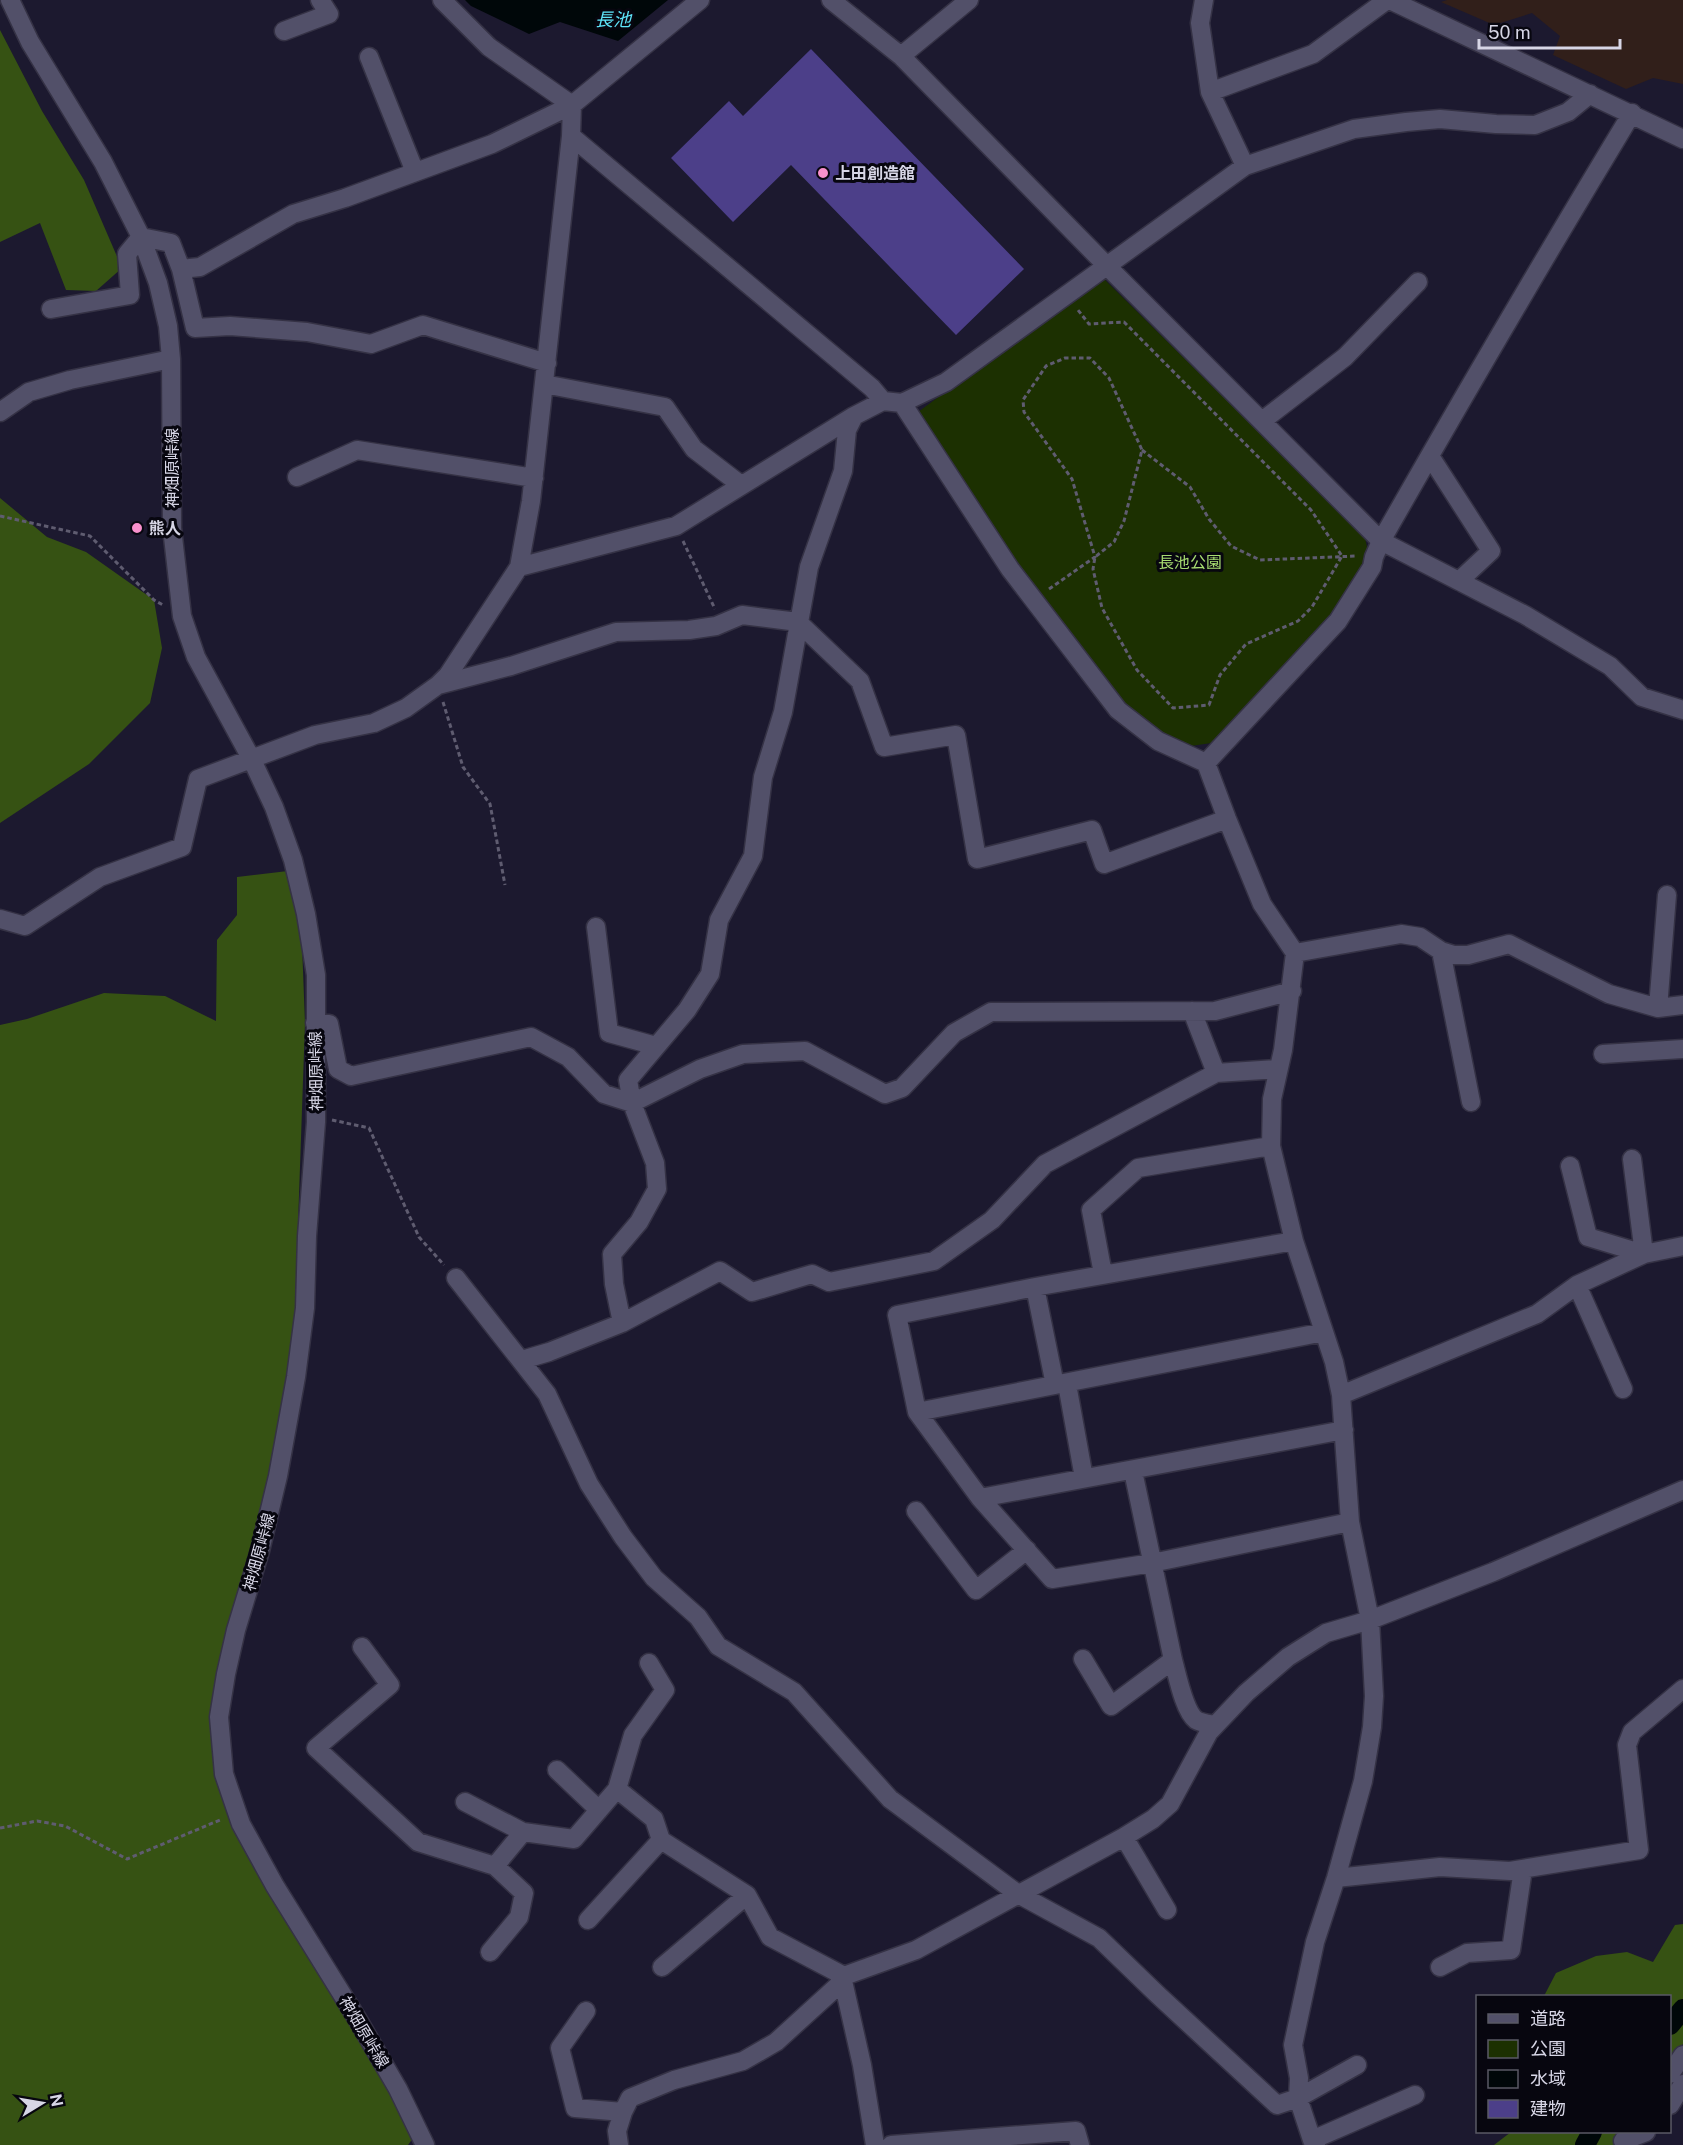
<svg xmlns="http://www.w3.org/2000/svg" width="1683" height="2145" viewBox="0 0 1683 2145" font-family="'Public Sans','Noto Sans JP',sans-serif">
<rect width="100%" height="100%" fill="#1c192f"/>
<path fill="#311f1a" d="M 1447,0 L 1683,0 L 1683,84 L 1653,78 L 1626,89 L 1553,55 L 1560,36 L 1532,13 L 1494,25 L 1441,2 Z"/>
<path fill="#1c3001" d="M 1102,277 L 1365,537 L 1370,563 L 1335,618 L 1218,742 L 1191,746 L 1162,736 L 1122,705 L 1045,606 L 918,412 Z"/>
<path fill="#365213" d="M 0,30 L 42,111 L 84,180 L 122,268 L 96,291 L 66,290 L 40,223 L 0,242 Z
M 0,498 L 47,537 L 86,552 L 154,600 L 162,648 L 150,703 L 89,764 L 0,823 Z
M 288,871 L 301,918 L 305,1023 L 295,1311 L 288,1380 L 275,1447 L 261,1512 L 231,1623 L 218,1766 L 393,2092 L 413,2138 L 408,2145 L 0,2145 L 0,1025 L 27,1019 L 104,993 L 165,996 L 216,1021 L 217,940 L 237,915 L 237,877 Z
M 1683,1924 L 1683,2044 L 1670,2062 L 1670,1996 L 1544,1996 L 1556,1973 L 1596,1956 L 1627,1952 L 1653,1962 L 1675,1925 Z
M 1511,2132 L 1627,2132 L 1618,2145 L 1494,2145 Z"/>
<path fill="#000709" d="M 465,0 L 668,0 L 618,41 L 560,22 L 529,34 L 471,6 Z"/>
<g fill="none" stroke-linecap="round" stroke-linejoin="round">
<path stroke="#000709" stroke-width="20" d="M 1670,2025 L 1683,2009
M 1585,2145 L 1592,2132"/>
</g>
<path fill="#4c3f89" d="M 811,49 L 1024,269 L 956,335 L 791,165 L 733,222 L 671,158 L 729,101 L 743,116 Z"/>
<g fill="none" stroke-linecap="round" stroke-linejoin="round">
<defs>
<path id="minor" d="M 10,0 L 30,42 L 103,162 L 141,237 L 158,283 L 168,326 L 171,359 L 172,528 L 182,616 L 196,657 L 252,760 L 274,807 L 293,860 L 306,914 L 316,975 L 316,1122 L 307,1236 L 305,1308 L 296,1377 L 278,1476 L 260,1551 L 236,1630 L 226,1674 L 219,1717 L 224,1774 L 241,1824 L 275,1886 L 358,2020 L 398,2089 L 425,2145
M 442,0 L 489,47 L 572,105
M 831,0 L 901,56 L 1107,266 L 1381,541 L 1525,615 L 1610,666 L 1642,697 L 1683,710
M 1204,0 L 1200,23 L 1210,92 L 1245,166
M 1390,0 L 1683,139
M 284,31 L 329,14 L 320,0
M 901,56 L 969,0
M 369,57 L 415,172
M 1210,92 L 1313,54 L 1387,0
M 571,136 L 872,388 L 883,401
M 181,269 L 195,328 L 230,326 L 307,332 L 371,344 L 423,325 L 547,363
M 51,309 L 130,295 L 127,254 L 141,237 L 171,243 L 181,269 L 200,267 L 293,214 L 345,198 L 492,144 L 572,105 L 700,0
M 544,384 L 665,407 L 694,449 L 741,485
M 902,403 L 1010,569 L 1118,710 L 1158,741 L 1206,763 L 1227,819 L 1262,904 L 1295,953 L 1283,1050 L 1272,1099 L 1271,1146 L 1294,1241 L 1334,1362 L 1341,1395 L 1350,1522 L 1370,1620 L 1374,1696 L 1372,1727 L 1363,1781 L 1336,1878 L 1315,1942 L 1293,2045 L 1299,2078 L 1298,2098 L 1312,2140 L 1316,2145
M 0,412 L 29,392 L 70,380 L 171,359
M 1262,421 L 1345,357 L 1418,282
M 1430,456 L 1491,551 L 1459,581
M 297,477 L 357,450 L 534,478
M 519,567 L 676,526 L 854,416 L 883,401 L 902,403 L 946,382 L 1245,166 L 1354,129 L 1406,122 L 1440,119 L 1496,124 L 1535,125 L 1568,112 L 1590,94
M 438,685 L 511,666 L 616,632 L 689,630 L 716,626 L 742,615 L 798,622 L 860,681 L 884,747 L 956,735 L 977,859 L 1092,830 L 1104,864 L 1227,819
M 1206,763 L 1338,621 L 1372,567 L 1374,557 L 1381,541 C 1463,397 1546,255 1632,113
M 0,919 L 25,926 L 100,877 L 182,847 L 198,779 L 315,735 L 374,723 L 406,708 L 438,685 L 448,675 L 519,567 L 531,501 L 571,136 L 572,105
M 596,927 L 609,1033 L 656,1046
M 1441,951 L 1471,1102
M 1295,953 L 1401,934 L 1420,937 L 1441,951 L 1454,955 L 1468,955 L 1509,944 L 1609,994 L 1658,1008 L 1683,1005
M 1658,1008 L 1667,895
M 1192,1011 L 1216,1073
M 315,1023 L 329,1024 L 338,1069 L 351,1076 L 531,1037 L 568,1057 L 604,1094 L 632,1103 L 700,1069 L 743,1054 L 805,1051 L 885,1094 L 902,1088 L 954,1033 L 991,1012 L 1215,1011 L 1292,991
M 1603,1054 L 1683,1049
M 1570,1166 L 1588,1237 L 1644,1254 L 1632,1159
M 1294,1241 L 1035,1287 L 897,1315 L 917,1412 L 980,1498 L 1052,1579 L 1152,1563 L 1350,1522
M 1103,1274 L 1091,1210 L 1138,1168 L 1271,1146
M 456,1278 L 547,1394 L 589,1484 L 623,1537 L 654,1578 L 698,1617 L 718,1646 L 794,1692 L 890,1799 L 1018,1894 L 1099,1938 L 1158,1995 L 1277,2105 L 1298,2098 L 1357,2065
M 1577,1285 L 1623,1389
M 1035,1287 L 1055,1385
M 622,1323 L 614,1284 L 612,1254 L 639,1222 L 657,1189 L 655,1163 L 632,1103 L 628,1080 L 687,1010 L 710,974 L 719,920 L 753,856 L 763,777 L 783,712 L 809,567 L 843,471 L 847,430 L 854,416
M 522,1360 L 549,1352 L 622,1323 L 720,1271 L 752,1292 L 812,1274 L 829,1282 L 934,1261 L 992,1220 L 1045,1164 L 1216,1073 L 1278,1069
M 1067,1384 L 1084,1478
M 1341,1395 L 1537,1314 L 1577,1285 L 1644,1254 L 1683,1246
M 917,1412 L 1324,1332
M 1133,1471 L 1173,1660 C 1177,1674 1184,1711 1196,1720 C 1201,1723 1210,1724 1215,1725
M 980,1498 L 1344,1430
M 916,1511 L 976,1590 L 1027,1550
M 362,1647 L 390,1685 L 316,1748 L 418,1842 L 495,1866 L 524,1893 L 519,1917 L 490,1952
M 1083,1659 L 1111,1706 L 1173,1660
M 557,1770 L 599,1810
M 617,1789 L 654,1819 L 661,1840 L 747,1895 L 770,1937 L 844,1976 L 916,1950 L 1124,1837 L 1153,1819 L 1170,1804 L 1209,1732 L 1246,1693 L 1288,1657 L 1326,1633 L 1370,1620 L 1493,1572 L 1683,1490
M 465,1802 L 523,1832
M 1124,1837 L 1167,1910
M 495,1866 L 523,1832 L 574,1839 L 617,1789 L 633,1735 L 665,1690 L 649,1663
M 1336,1878 L 1440,1867 L 1510,1871 L 1639,1850 L 1627,1745 L 1632,1732 L 1683,1689
M 588,1920 L 661,1840
M 662,1967 L 747,1895
M 1440,1967 L 1467,1953 L 1511,1950 L 1523,1869
M 843,1981 L 862,2065 L 875,2145
M 586,2011 L 560,2048 L 575,2108 L 623,2112
M 1670,2074 L 1683,2055
M 1670,2105 L 1683,2084
M 1312,2140 L 1415,2095
M 1623,2141 L 1646,2132
M 619,2145 L 617,2131 L 623,2112 L 630,2098 L 674,2080 L 743,2061 L 776,2042 L 843,1981 L 844,1976
M 891,2145 L 1076,2131 L 1080,2145"/>
</defs>
<use href="#minor" stroke="#353245" stroke-width="21"/>
<path stroke="#5f5c70" stroke-width="3" stroke-dasharray="4.5 3" stroke-linecap="butt" d="M 1142,450 L 1190,487 L 1209,519 L 1231,546 L 1260,560 L 1357,556
M 0,516 L 90,536 L 154,600 L 163,605
M 683,541 L 715,609
M 1049,589 L 1095,557 L 1072,479 L 1024,412 L 1023,400 L 1046,366 L 1065,358 L 1090,358 L 1109,378 L 1142,450 L 1124,521 L 1114,542 L 1095,557 L 1093,569 L 1102,608 L 1137,670 L 1173,708 L 1209,705 L 1220,675 L 1246,644 L 1298,621 L 1312,607 L 1342,556 L 1311,510 L 1124,322 L 1089,324 L 1078,310
M 443,702 L 463,767 L 490,804 L 505,885
M 332,1120 L 369,1128 L 419,1237 L 444,1265
M 0,1828 L 37,1821 L 65,1826 L 127,1859 L 220,1820"/>
<use href="#minor" stroke="#525069" stroke-width="18"/>
</g>
<g fill="#f890cc" stroke="#07060f" stroke-width="2">
<circle cx="823" cy="173" r="6"/>
<circle cx="137" cy="528" r="6"/>
</g>
<g text-anchor="middle" dominant-baseline="central" stroke-width="6" stroke-linejoin="round" paint-order="stroke">
<g font-size="16" font-weight="bold" fill="#d7d6e6" stroke="#07060f" text-anchor="start">
<text x="835" y="173">上田創造館</text>
<text x="149" y="528">熊人</text>
</g>
<g font-size="16" fill="#d7d6e6" stroke="#07060f">
<text transform="translate(172 468) rotate(-90)">神畑原峠線</text>
<text transform="translate(316 1071) rotate(-91)">神畑原峠線</text>
<text transform="translate(259 1552) rotate(-75)">神畑原峠線</text>
<text transform="translate(364 2032) rotate(59)">神畑原峠線</text>
</g>
<g font-size="16" fill="#a7dc71" stroke="#07060f">
<text x="1190" y="562">長池公園</text>
</g>
<g font-size="18" font-style="italic" fill="#5ee3f8" stroke="#07060f">
<text x="613" y="19">長池</text>
</g>
</g>
<rect x="1476" y="1995" width="195" height="138" fill="#07060f" stroke="#5a5965" stroke-width="1.5"/>
<rect x="1488" y="2014" width="30" height="9" fill="#525069" stroke="#5a5965" stroke-width="1.5"/>
<text x="1530" y="2025" font-size="18" fill="#d7d6e6">道路</text>
<rect x="1488" y="2040" width="30" height="18" fill="#1c3001" stroke="#5a5965" stroke-width="1.5"/>
<text x="1530" y="2055" font-size="18" fill="#d7d6e6">公園</text>
<rect x="1488" y="2070" width="30" height="18" fill="#000709" stroke="#5a5965" stroke-width="1.5"/>
<text x="1530" y="2085" font-size="18" fill="#d7d6e6">水域</text>
<rect x="1488" y="2100" width="30" height="18" fill="#4c3f89" stroke="#5a5965" stroke-width="1.5"/>
<text x="1530" y="2115" font-size="18" fill="#d7d6e6">建物</text>
<g transform="translate(42 2103) rotate(79)" stroke="#07060f" stroke-width="4.5" paint-order="stroke">
<path d="M0-4.5L10 22L0 15L-10 22Z" fill="#d7d6e6"/>
<text y="-9" font-size="16" font-weight="bold" text-anchor="middle" fill="#d7d6e6">N</text>
</g>
<path d="M1479 39v9h141v-9" fill="none" stroke="#d7d6e6" stroke-width="3"/>
<text x="1488" y="39" font-size="18" fill="#d7d6e6" stroke="#07060f" stroke-width="4.5" paint-order="stroke">50 m</text>
</svg>
